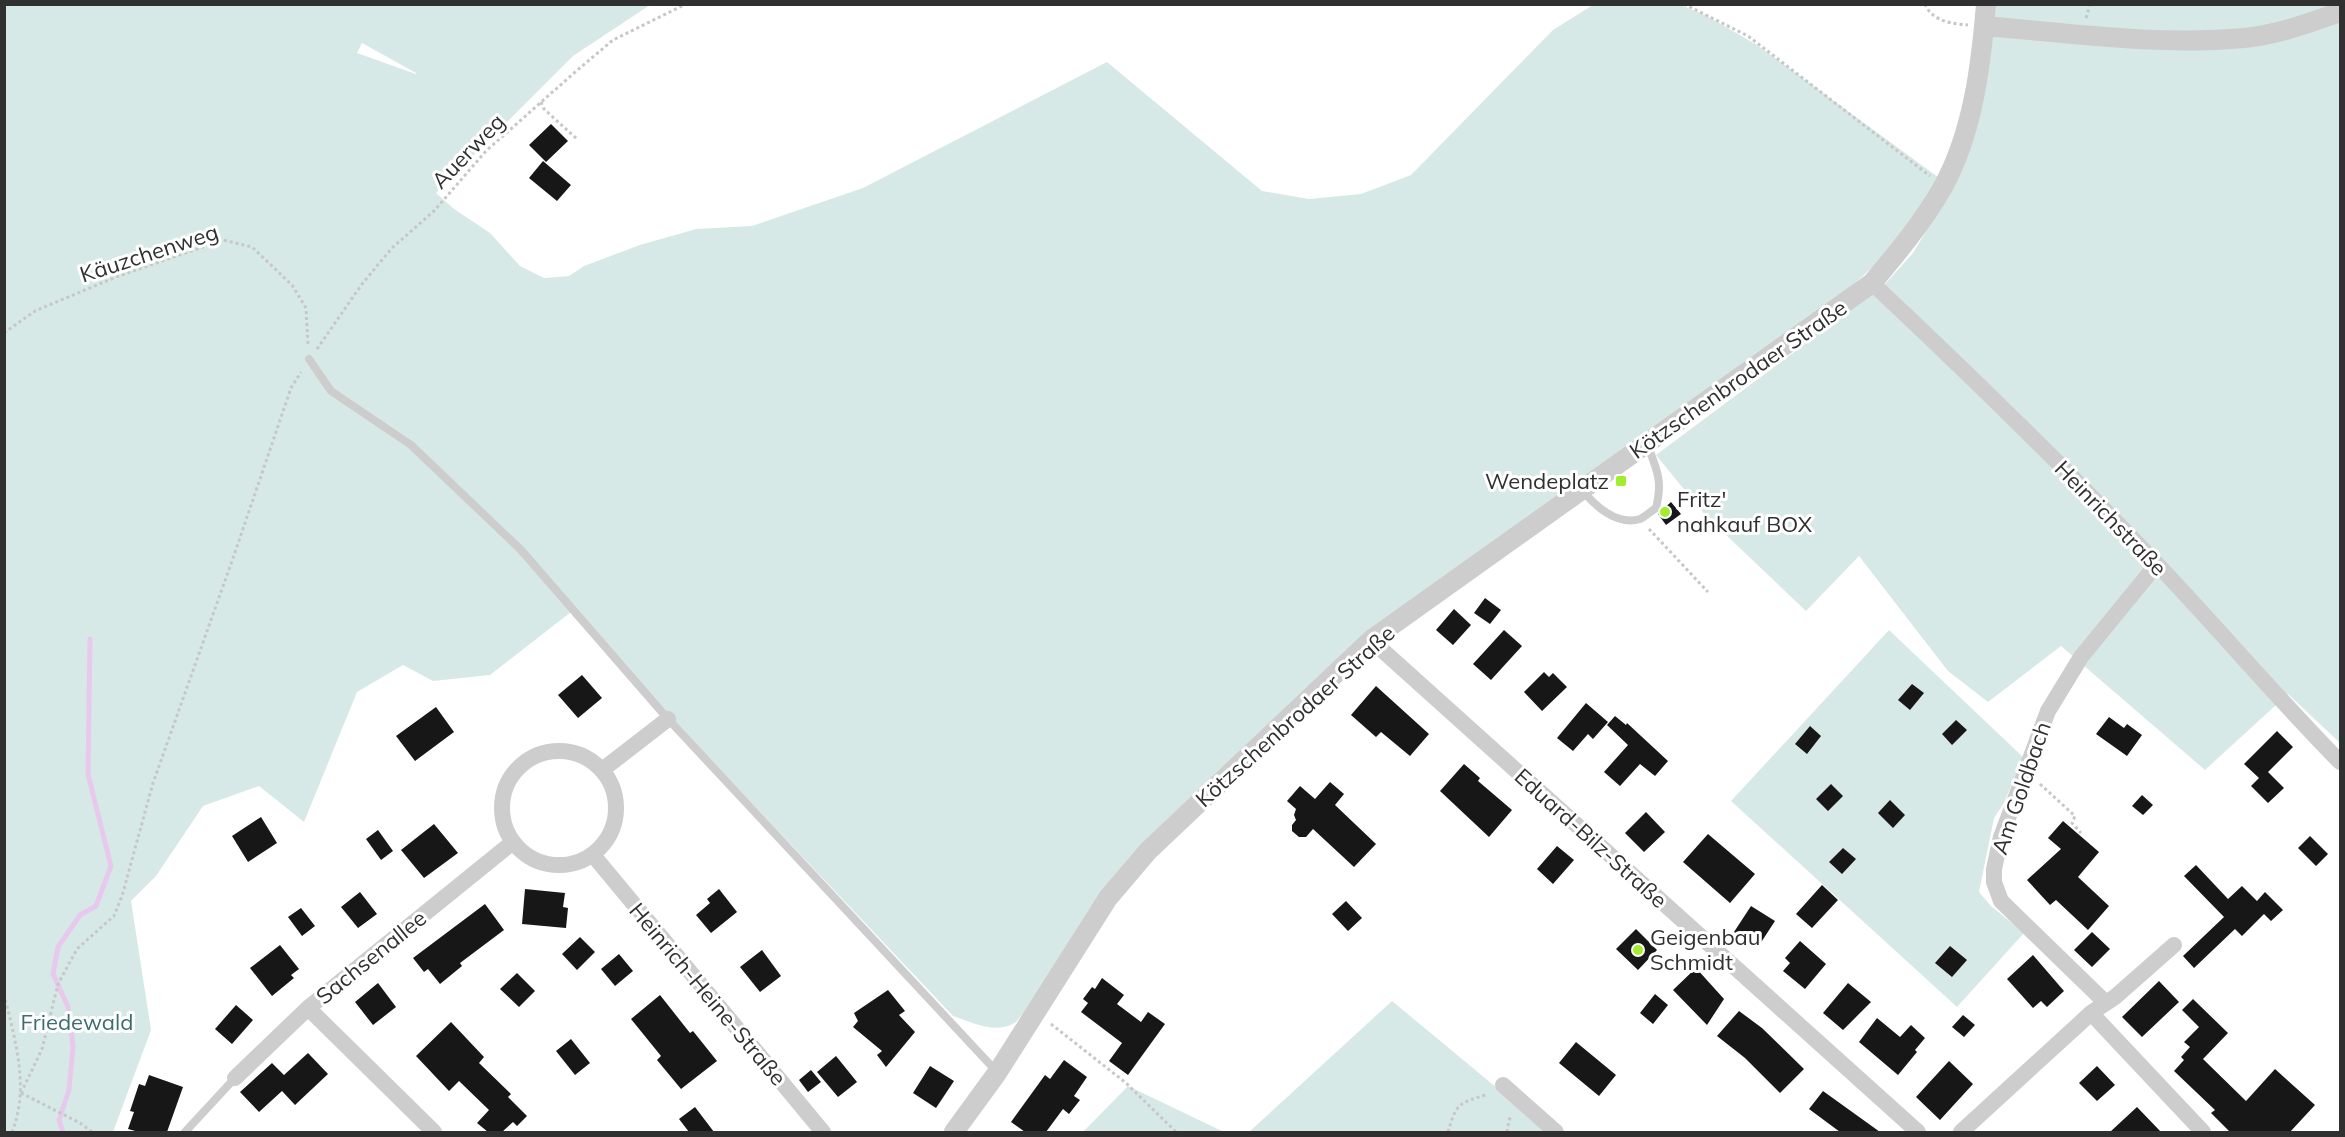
<svg xmlns="http://www.w3.org/2000/svg" width="2345" height="1137" viewBox="0 0 2345 1137" font-family="Mulish,sans-serif">
<rect width="100%" height="100%" fill="#fff"/>
<path fill="#d7e9e7" fill-rule="evenodd" d="M 5,5 L 650,5 L 573,56 L 436,193 L 454,209 L 490,233 L 520,266 L 544,278 L 569,276 L 584,266 L 640,245 L 696,229 L 752,226 L 863,188 L 1107,62 L 1262,191 L 1309,199 L 1361,194 L 1411,175 L 1553,30 L 1593,5 L 1681,5 L 1707,16 L 1757,45 L 1938,177 C 1929,192 1921,207 1912,221 C 1892,252 1863,277 1834,300 L 1378,626 L 1207,788 L 1016,1022 C 996,1035 974,1023 953,1016 L 571,612 L 490,675 L 433,681 L 403,665 L 357,692 L 304,822 L 259,786 L 203,806 L 156,876 L 131,901 L 151,1030 L 113,1132 L 5,1132 ZM 362,43 L 416,73 L 416,74 L 357,53 Z
M 1995,5 L 2340,5 L 2340,743 L 2288,694 L 2205,770 L 2061,646 L 1988,702 L 1948,671 L 1859,556 L 1806,611 L 1705,515 L 1656,455 L 1884,285 L 1913,253 L 1952,188 Z
M 1889,630 L 2023,757 L 2004,803 L 1994,818 L 1979,892 L 1991,906 L 2024,933 L 1957,1007 L 1731,801 Z
M 1392,1001 L 1550,1132 L 1249,1132 Z
M 1128,1086 L 1224,1132 L 1083,1132 Z"/>
<g fill="none" stroke-linecap="round" stroke-linejoin="round">
<path stroke="#e8c9ee" stroke-width="5" d="M 63,1132 L 59,1120 L 69,1090 L 73,1046 L 68,1007 L 53,974 L 58,947 L 80,915 L 96,906 L 111,866 L 88,774 L 90,639"/>
</g>
<path fill="#171717" d="M 551,124 L 568,141 L 546,162 L 529,145 Z
M 543,161 L 571,185 L 557,201 L 529,178 Z
M 1671,502 L 1681,514 L 1666,525 L 1658,514 Z
M 1485,598 L 1501,610 L 1490,624 L 1474,613 Z
M 1454,609 L 1471,625 L 1453,645 L 1436,630 Z
M 1504,630 L 1522,646 L 1491,680 L 1473,664 Z
M 1544,672 L 1549,677 L 1553,673 L 1567,687 L 1542,711 L 1524,692 Z
M 582,675 L 602,698 L 578,718 L 558,695 Z
M 1912,684 L 1924,693 L 1910,710 L 1898,700 Z
M 1376,686 L 1429,734 L 1410,756 L 1381,732 L 1376,737 L 1351,715 Z
M 1586,703 L 1608,722 L 1593,739 L 1588,734 L 1573,751 L 1557,738 Z
M 436,707 L 454,732 L 415,761 L 396,736 Z
M 1615,716 L 1626,725 L 1627,723 L 1668,761 L 1655,776 L 1640,764 L 1620,786 L 1604,772 L 1628,745 L 1607,725 Z
M 2109,717 L 2124,728 L 2127,724 L 2142,735 L 2127,756 L 2096,734 Z
M 1956,720 L 1967,730 L 1952,745 L 1942,734 Z
M 1810,726 L 1821,736 L 1807,754 L 1795,744 Z
M 2277,731 L 2293,747 L 2268,772 L 2284,788 L 2268,803 L 2251,786 L 2259,778 L 2244,764 Z
M 1464,764 L 1480,778 L 1478,781 L 1512,810 L 1489,837 L 1440,791 Z
M 1330,782 L 1344,794 L 1335,805 L 1376,844 L 1354,867 L 1313,829 L 1306,837 L 1299,837 L 1292,831 L 1292,825 L 1296,820 L 1294,815 L 1296,809 L 1287,801 L 1300,786 L 1315,799 Z
M 1831,784 L 1843,796 L 1828,811 L 1816,799 Z
M 2142,795 L 2153,805 L 2143,815 L 2132,806 Z
M 1890,800 L 1905,815 L 1893,828 L 1878,813 Z
M 1646,812 L 1665,832 L 1644,852 L 1625,833 Z
M 261,817 L 277,843 L 248,862 L 232,836 Z
M 2063,821 L 2099,852 L 2078,877 L 2109,906 L 2088,930 L 2056,900 L 2050,905 L 2027,880 L 2061,849 L 2048,838 Z
M 434,824 L 458,853 L 424,878 L 401,850 Z
M 378,830 L 393,851 L 381,860 L 366,839 Z
M 1708,834 L 1755,874 L 1730,903 L 1683,862 Z
M 2310,836 L 2328,854 L 2316,866 L 2298,848 Z
M 1557,846 L 1574,860 L 1553,884 L 1537,869 Z
M 1843,848 L 1856,859 L 1842,874 L 1829,862 Z
M 2196,865 L 2228,899 L 2242,886 L 2257,901 L 2265,892 L 2283,910 L 2271,921 L 2264,914 L 2242,936 L 2235,929 L 2194,968 L 2183,956 L 2224,917 L 2184,876 Z
M 1822,885 L 1838,900 L 1812,928 L 1796,914 Z
M 525,889 L 565,893 L 563,907 L 568,908 L 566,928 L 522,924 Z
M 719,889 L 737,912 L 711,933 L 696,915 L 710,903 L 707,899 Z
M 360,892 L 377,914 L 358,928 L 341,907 Z
M 1346,901 L 1362,918 L 1348,931 L 1332,914 Z
M 485,904 L 504,930 L 460,963 L 462,966 L 440,984 L 428,969 L 424,972 L 413,958 Z
M 1751,906 L 1775,921 L 1758,947 L 1734,932 Z
M 301,908 L 315,926 L 302,936 L 288,917 Z
M 1636,929 L 1657,950 L 1638,970 L 1616,949 Z
M 2092,932 L 2110,949 L 2092,967 L 2074,950 Z
M 580,937 L 595,952 L 577,970 L 562,954 Z
M 1800,941 L 1826,964 L 1805,989 L 1783,971 L 1790,963 L 1785,958 Z
M 280,945 L 299,969 L 291,975 L 294,978 L 272,996 L 250,968 Z
M 1950,946 L 1967,960 L 1952,977 L 1935,963 Z
M 762,950 L 781,976 L 760,992 L 740,967 Z
M 619,954 L 633,971 L 615,986 L 601,969 Z
M 2033,955 L 2064,991 L 2047,1007 L 2041,1001 L 2033,1008 L 2007,979 Z
M 1696,968 L 1724,999 L 1707,1025 L 1673,990 Z
M 517,973 L 535,991 L 519,1007 L 500,989 Z
M 1102,978 L 1124,995 L 1117,1004 L 1141,1022 L 1148,1012 L 1165,1024 L 1128,1075 L 1109,1061 L 1122,1043 L 1081,1012 L 1088,1003 L 1083,999 L 1092,987 L 1095,989 Z
M 2159,981 L 2179,1002 L 2142,1037 L 2122,1017 Z
M 378,983 L 396,1007 L 373,1025 L 355,1002 Z
M 1848,983 L 1871,1002 L 1843,1030 L 1823,1013 Z
M 888,990 L 905,1011 L 899,1015 L 915,1032 L 886,1067 L 877,1055 L 882,1051 L 853,1027 L 858,1021 L 854,1013 Z
M 1655,994 L 1668,1005 L 1653,1024 L 1640,1013 Z
M 660,995 L 690,1033 L 693,1031 L 717,1061 L 681,1089 L 657,1060 L 661,1056 L 631,1019 Z
M 2193,999 L 2228,1033 L 2203,1059 L 2246,1101 L 2275,1069 L 2315,1105 L 2290,1132 L 2230,1132 L 2211,1113 L 2215,1110 L 2174,1071 L 2184,1060 L 2181,1057 L 2190,1047 L 2184,1042 L 2199,1027 L 2182,1010 Z
M 236,1005 L 253,1020 L 232,1044 L 215,1029 Z
M 1739,1011 L 1762,1028 L 1804,1069 L 1780,1093 L 1745,1058 L 1717,1036 Z
M 1963,1015 L 1975,1025 L 1964,1037 L 1952,1027 Z
M 1877,1018 L 1900,1037 L 1911,1025 L 1925,1038 L 1915,1050 L 1917,1052 L 1898,1075 L 1859,1042 Z
M 451,1022 L 484,1057 L 479,1063 L 511,1094 L 508,1097 L 527,1116 L 517,1126 L 513,1122 L 502,1132 L 488,1132 L 477,1123 L 489,1110 L 459,1081 L 449,1091 L 416,1056 Z
M 571,1039 L 590,1063 L 575,1075 L 556,1051 Z
M 1576,1042 L 1616,1075 L 1599,1096 L 1559,1063 Z
M 308,1053 L 328,1074 L 295,1105 L 282,1091 L 259,1112 L 240,1092 L 272,1063 L 284,1075 Z
M 836,1056 L 857,1082 L 838,1097 L 817,1072 Z
M 1064,1060 L 1087,1077 L 1074,1096 L 1080,1100 L 1069,1114 L 1063,1109 L 1046,1132 L 1025,1132 L 1011,1122 L 1045,1075 L 1050,1079 Z
M 1949,1061 L 1973,1084 L 1940,1120 L 1916,1097 Z
M 930,1066 L 954,1081 L 936,1108 L 913,1093 Z
M 2097,1066 L 2115,1085 L 2097,1101 L 2079,1083 Z
M 811,1070 L 821,1082 L 808,1092 L 799,1080 Z
M 149,1075 L 183,1087 L 167,1132 L 139,1132 L 128,1129 L 134,1112 L 130,1111 L 139,1084 L 145,1086 Z
M 1823,1091 L 1880,1132 L 1840,1132 L 1809,1109 Z
M 695,1107 L 714,1132 L 689,1132 L 679,1119 Z
M 2137,1107 L 2161,1132 L 2110,1132 Z"/>
<g fill="none" stroke-linecap="round" stroke-linejoin="round">
<path stroke="#c7c7c7" stroke-width="3" stroke-dasharray="3 3" stroke-linecap="butt" d="M 1533,4 L 1537,4
M 1684,4 L 1748,36 L 1930,176
M 1925,4 C 1932,21 1952,24 1968,25
M 2086,18 L 2090,4
M 541,102 L 544,109 L 578,140
M 4,333 L 35,311 L 116,277 L 223,240 L 252,247 L 292,285 L 306,308 L 308,345
M 317,349 L 362,284 L 392,248 L 434,211 L 486,151 L 574,73 L 613,40 L 686,4
M 1649,529 L 1708,592
M 2040,784 L 2075,816 L 2072,823 L 2081,833
M 4,994 C 15,1040 30,1087 12,1132
M 1051,1024 L 1126,1083 L 1176,1132
M 21,1093 L 42,1049 L 58,984 L 77,949 L 114,916 L 122,896 L 153,783 L 232,561 L 291,388 L 301,372
M 21,1093 L 80,1123 L 92,1132
M 1448,1132 C 1457,1101 1459,1104 1488,1094
M 1507,1132 L 1509,1120 L 1512,1115"/>
<path stroke="#cdcdcd" stroke-width="8" d="M 309,359 L 331,391 L 411,445 L 521,550 L 668,719 L 997,1072
M 1582,490 C 1595,506 1617,526 1640,519 C 1645,517 1651,511 1656,508 C 1663,481 1657,470 1647,444
M 185,1132 L 235,1078"/>
<path stroke="#cdcdcd" stroke-width="16" d="M 1872,283 C 1969,374 2064,467 2156,563 C 2218,628 2277,698 2340,762
M 1371,640 L 1918,1132
M502 808a57 57 0 1 1 114 0a57 57 0 1 1-114 0Z
M 602,770 L 668,719
M 593,855 L 823,1132
M 2106,1003 L 2001,901 L 1994,882 L 1994,869 L 2001,837 L 2048,711 L 2081,657 L 2157,564
M 308,1008 L 434,1132
M 2091,1013 L 2203,1132
M 235,1078 L 308,1008 L 513,842
M 1503,1085 L 1556,1132
M 1961,1132 L 2091,1013 L 2115,997 L 2174,945"/>
<path stroke="#cdcdcd" stroke-width="20" d="M 1984,26 C 2070,33 2158,46 2244,38 C 2277,35 2309,23 2340,12
M 954,1132 L 997,1073 L 1108,898 L 1148,851 L 1371,640 L 1872,283 C 1898,252 1923,222 1943,187 C 1973,132 1981,66 1986,4"/>
</g>
<g fill="#a2ed2d" stroke="#fff" stroke-width="2">
<rect x="1615" y="475" width="12" height="12" rx="3"/>
<circle cx="1665" cy="512" r="6"/>
<circle cx="1638" cy="950" r="6"/>
</g>
<g text-anchor="middle" dominant-baseline="central" stroke-width="6" stroke-linejoin="round" paint-order="stroke">
<g font-size="22" fill="#303030" stroke="#fff">
<text transform="translate(468 151) rotate(-46)">Auerweg</text>
<text transform="translate(149 253) rotate(-18)">Käuzchenweg</text>
<text transform="translate(1738 379) rotate(-35)">Kötzschenbrodaer Straße</text>
<text transform="translate(2111 518) rotate(46)">Heinrichstraße</text>
<text transform="translate(1295 716) rotate(-42)">Kötzschenbrodaer Straße</text>
<text transform="translate(2021 788) rotate(-71)">Am Goldbach</text>
<text transform="translate(1591 838) rotate(42)">Eduard-Bilz-Straße</text>
<text transform="translate(371 957) rotate(-39)">Sachsenallee</text>
<text transform="translate(708 994) rotate(50)">Heinrich-Heine-Straße</text>
</g>
<g font-size="22" fill="#303030" stroke="#fff" text-anchor="start">
<text x="1609" y="481" text-anchor="end">Wendeplatz</text>
<text x="1677" y="499">Fritz'<tspan x="1677" dy="25">nahkauf BOX</tspan></text>
<text x="1650" y="937">Geigenbau<tspan x="1650" dy="25">Schmidt</tspan></text>
</g>
<g font-size="22" fill="#3b6e6e" stroke="#fff">
<text x="77" y="1022">Friedewald</text>
</g>
</g>
<rect width="2345" height="1137" fill="none" stroke="#303030" stroke-width="12"/>
</svg>
